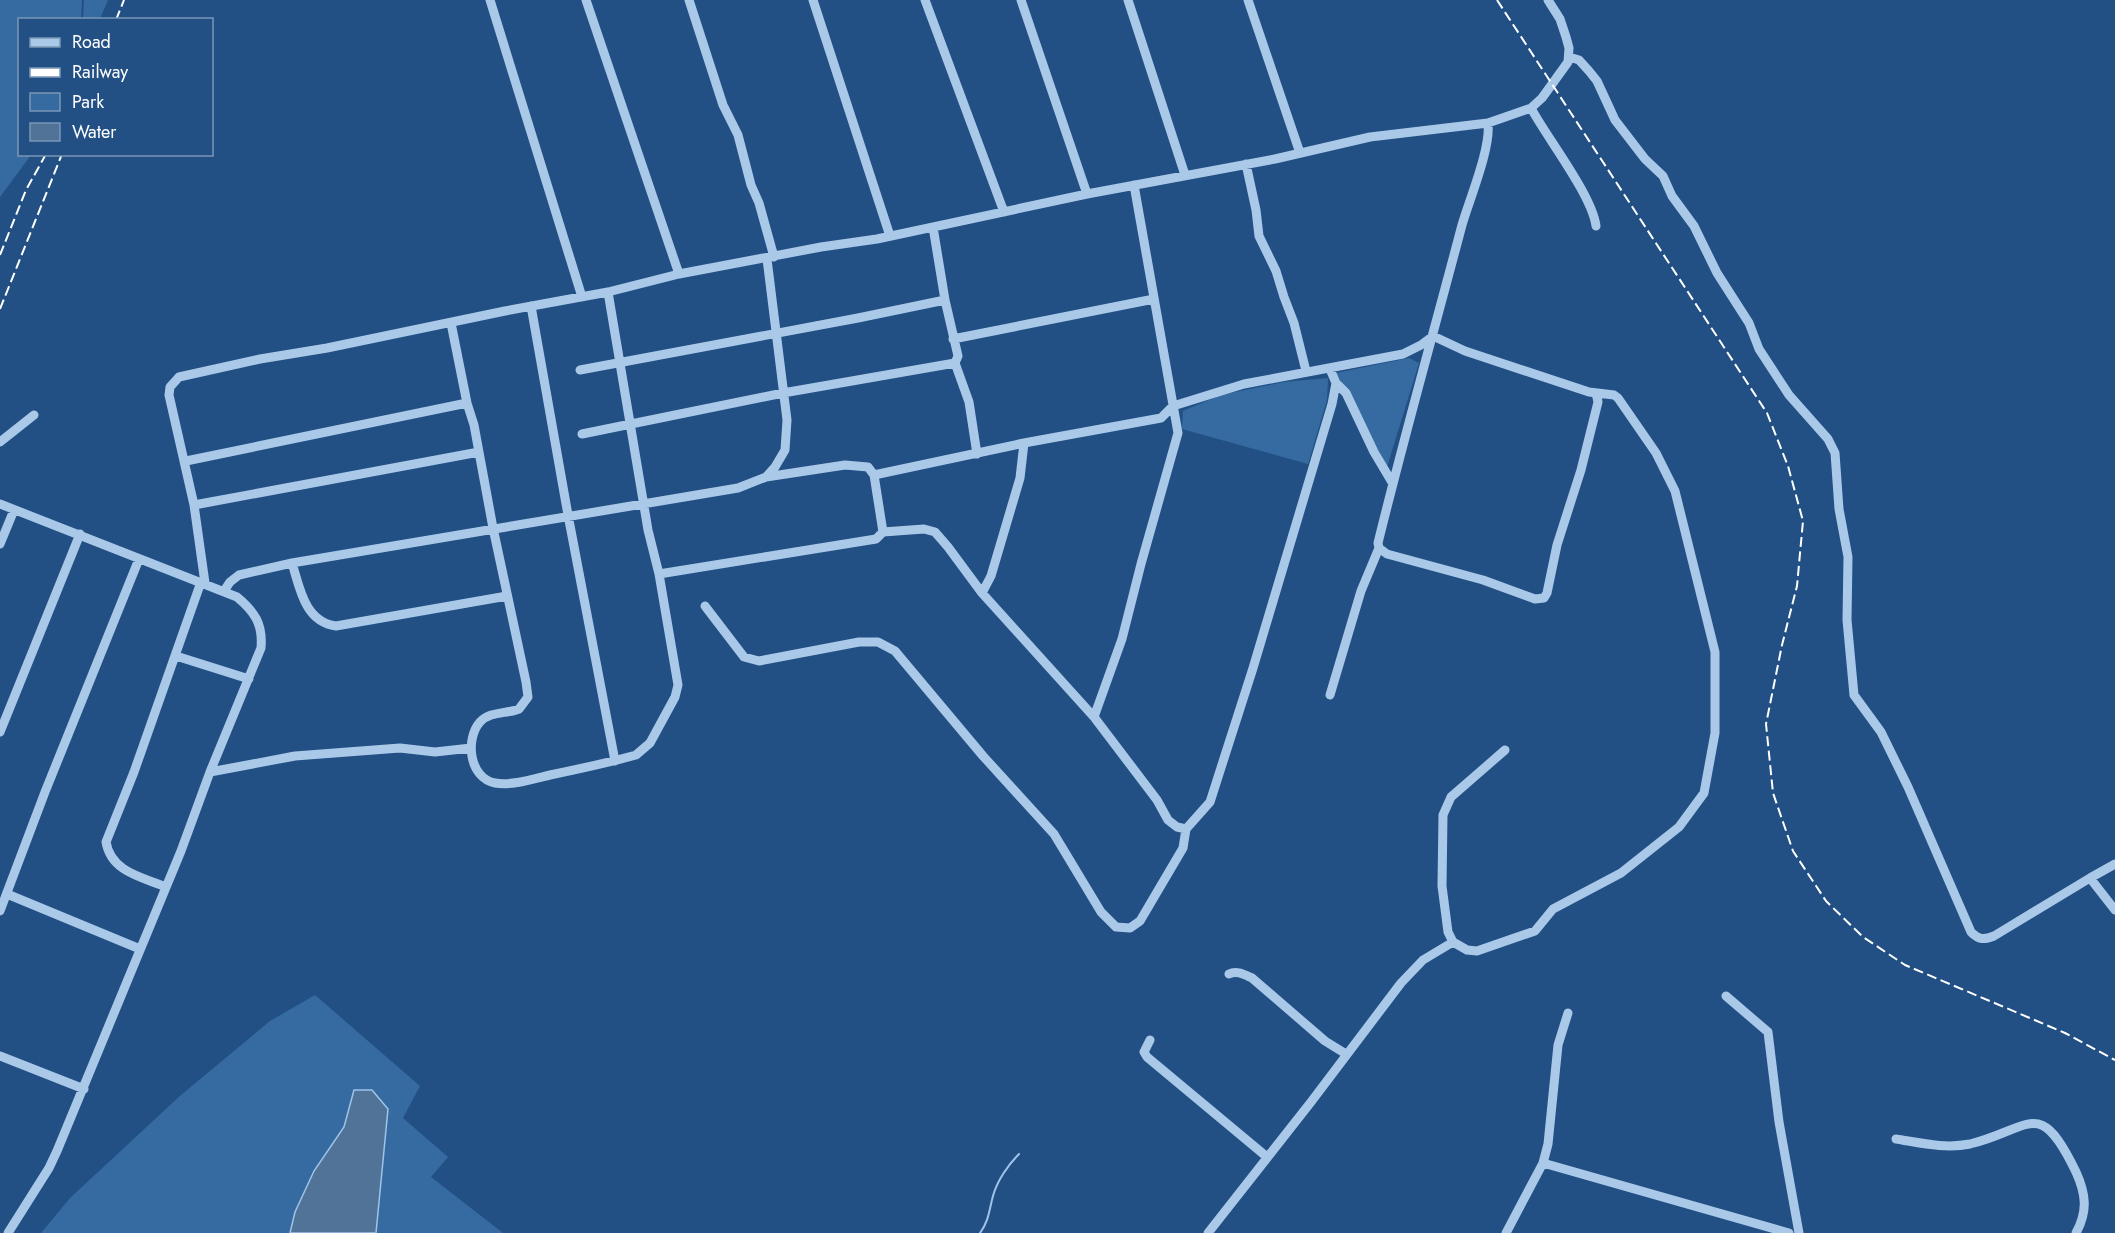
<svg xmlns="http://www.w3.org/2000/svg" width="2115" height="1233" viewBox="0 0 2115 1233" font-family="Jost,sans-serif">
<rect width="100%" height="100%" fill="#225084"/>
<path fill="#366ba1" d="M 0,0 L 82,0 L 81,19 L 20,20 L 20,154 L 31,155 L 0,197 Z
M 84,0 L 108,0 L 100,19 L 83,19 Z
M 1409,358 L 1419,363 L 1387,467 L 1336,373 Z
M 1328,378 L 1327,400 L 1308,464 L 1182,429 L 1183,411 L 1221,395 L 1284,382 Z
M 315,995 L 420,1086 L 403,1118 L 448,1157 L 431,1177 L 503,1233 L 41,1233 L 70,1198 L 181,1095 L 270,1021 Z"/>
<path fill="#517397" stroke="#9ec4ea" stroke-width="1.5" d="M 354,1090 L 372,1090 L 388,1109 L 376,1233 L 290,1233 L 295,1212 L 314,1171 L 344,1127 Z"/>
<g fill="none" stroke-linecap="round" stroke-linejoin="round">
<path stroke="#9ec4ea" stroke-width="2" d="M 980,1233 C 989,1221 989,1210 993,1196 C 997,1181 1008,1165 1019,1154"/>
<path stroke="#aac9e8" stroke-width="9" d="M 490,0 L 582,297
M 586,0 L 679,274
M 689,0 L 723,105 L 738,135 L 751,185 L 759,203 L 774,257
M 813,0 L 890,236
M 925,0 L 1004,212
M 1021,0 L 1087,194
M 1128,0 L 1185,175
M 1248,0 L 1300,153
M 1569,57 L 1579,60 L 1589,71 L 1597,81 L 1615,120 L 1645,159 L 1663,176 L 1672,196 L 1694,226 L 1717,273 L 1749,323 L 1759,349 L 1789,395 L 1828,439 L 1835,453 L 1839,509 L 1848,557 L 1847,620 L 1854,695 L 1881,732 L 1908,787 L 1971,932 C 1979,940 1984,940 1994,936 L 2090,878
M 1531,108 C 1547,138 1592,195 1596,226
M 1488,123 C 1491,148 1470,198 1462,225 C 1434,331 1404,437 1378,543 L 1379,548 L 1387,554 L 1483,580 L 1535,599 L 1544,598 L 1547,593 L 1557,545 L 1581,470 L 1598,402 L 1596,393
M 1246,164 L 1256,210 L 1259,236 L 1276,271 L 1284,297 L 1294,323 L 1306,371
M 531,306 L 568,515 L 615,761
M 451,323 L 467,403 L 474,425 L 493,528 L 526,682 L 528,697 L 519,709 C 507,714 490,711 480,722 C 465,739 469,778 495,783 C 512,786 533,779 550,775 C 579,769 607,763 636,755 L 650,743 L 675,697 L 678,685 L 659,574 L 648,530 L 608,292
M 953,339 L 1154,299
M 955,363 L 969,402 L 977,454
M 580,370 L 858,318 L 945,300
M 1336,383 L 1346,393 L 1374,452 L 1393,484
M 582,434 L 783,393 L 955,363 L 958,356 L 945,300 L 933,227
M 0,442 L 34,415
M 186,461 L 467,403
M 874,475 L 1024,443 L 1161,418 L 1173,406 L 1244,384 L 1403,354 L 1421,345 L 1433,336 L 1465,351 L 1589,392 L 1614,395 L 1618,398 L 1656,453 L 1675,491 L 1715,652 L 1715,733 L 1704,793 L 1679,827 L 1621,873 L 1553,909 L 1535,931 L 1477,951 L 1467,950 L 1453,942 L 1448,932 L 1442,886 L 1443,815 L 1451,797 L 1505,750
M 0,504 L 237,597 C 255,612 263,624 261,648 L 210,772 L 181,851 L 57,1151 L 49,1168 L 8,1233
M 194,505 L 479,452
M 883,532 L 924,529 L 935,532 L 948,547 L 982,593 L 1094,717 L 1157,800 L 1168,820 L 1177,827 L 1186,829 L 1210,802 L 1253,668 L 1332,404 L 1336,383 L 1330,369
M 0,544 L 14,510
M 292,563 C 300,589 305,622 336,626 L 507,596
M 659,574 L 876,539 L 883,532 L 874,475 L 868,467 L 845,465 L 766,477
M 205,583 L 194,505 L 169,395 L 170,387 L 179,377 L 260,359 L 327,348 L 505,311 L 608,292 L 679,274 L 821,247 L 877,239 L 1087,194 L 1275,159 L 1370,137 L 1488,123 L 1531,108 L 1542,98 L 1568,62 L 1569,48 L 1566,37 L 1560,19 L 1548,0
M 224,591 L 230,582 L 239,575 L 292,563 L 738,488 L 766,477 L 775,467 L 785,450 L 787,420 L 767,259
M 982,593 L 991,576 L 1020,478 L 1024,443
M 705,606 L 744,657 L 759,661 L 859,642 L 878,642 L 895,651 L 983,756 L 1054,834 L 1101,912 L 1116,927 L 1130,928 L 1140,921 L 1183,848 L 1186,829
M 176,656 L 249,679
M 1330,695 L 1361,591 L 1379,548
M 1094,717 L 1122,639 L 1141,564 L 1178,433 L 1134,185
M 0,732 L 80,534
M 210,772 L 295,756 L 400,748 L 435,752 L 471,748
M 2115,864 L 2090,878 L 2115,910
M 166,887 C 142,877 111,872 106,842 L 134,772 L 201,582
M 7,894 L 140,949
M 0,911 L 45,792 L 139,559
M 1229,974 C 1237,970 1245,975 1252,978 L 1325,1041 L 1346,1054
M 1726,996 L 1768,1032 L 1779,1122 L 1799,1233
M 1150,1040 L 1144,1052 L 1147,1057 L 1267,1157
M 0,1056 L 84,1089
M 1896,1139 C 1921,1143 1945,1149 1970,1144 C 2031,1129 2039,1095 2076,1172 C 2086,1194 2088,1211 2076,1233
M 1543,1163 L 1789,1233
M 1208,1233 L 1311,1102 L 1401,983 L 1423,960 L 1453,942
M 1506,1233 L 1543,1163 L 1548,1144 L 1558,1045 L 1568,1013"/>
<path stroke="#fff" stroke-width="2" stroke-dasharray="10 4.5" stroke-linecap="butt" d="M 1497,0 L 1767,413 L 1788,466 L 1803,521 L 1797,586 L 1782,645 L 1766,724 L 1773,793 L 1793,851 L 1826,901 L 1863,937 L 1905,965 L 2065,1033 L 2115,1060
M 116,20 L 124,0
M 0,255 L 26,190 L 46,154
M 0,309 L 62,154"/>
</g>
<rect x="18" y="18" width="195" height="138" fill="#225084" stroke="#7a96b5" stroke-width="1.5"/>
<rect x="30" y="38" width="30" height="9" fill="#aac9e8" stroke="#7a96b5" stroke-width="1.5"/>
<text x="72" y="48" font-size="18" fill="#ffffff">Road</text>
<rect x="30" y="68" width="30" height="9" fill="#ffffff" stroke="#7a96b5" stroke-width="1.5"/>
<text x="72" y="78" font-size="18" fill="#ffffff">Railway</text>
<rect x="30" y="93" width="30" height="18" fill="#366ba1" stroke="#7a96b5" stroke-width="1.5"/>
<text x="72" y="108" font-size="18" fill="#ffffff">Park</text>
<rect x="30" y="123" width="30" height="18" fill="#517397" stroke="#7a96b5" stroke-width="1.5"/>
<text x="72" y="138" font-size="18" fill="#ffffff">Water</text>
</svg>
